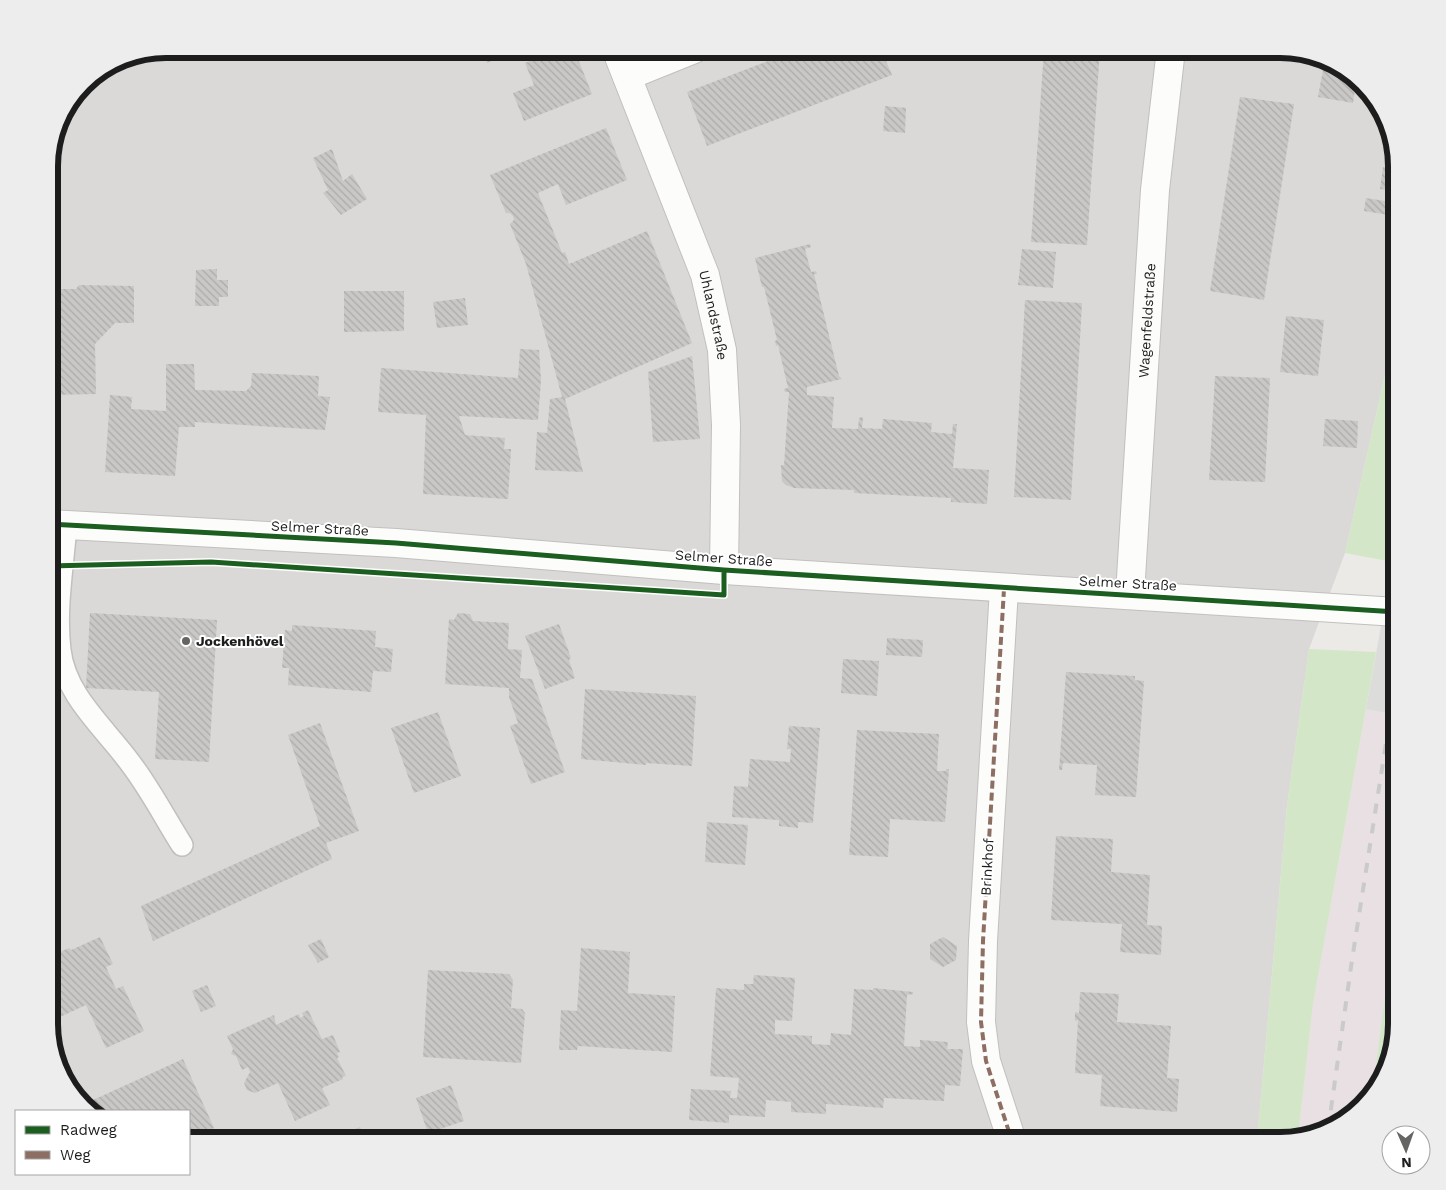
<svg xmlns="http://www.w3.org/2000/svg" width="1446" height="1190" viewBox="0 0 1446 1190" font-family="'Work Sans',sans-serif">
<defs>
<pattern id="building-back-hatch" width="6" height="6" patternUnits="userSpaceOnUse" patternTransform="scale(1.25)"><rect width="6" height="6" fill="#c9c8c6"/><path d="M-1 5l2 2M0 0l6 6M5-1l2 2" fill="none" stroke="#acabaa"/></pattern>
</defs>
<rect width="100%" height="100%" fill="#ebeae6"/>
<path fill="#dad9d7" d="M 165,49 L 1281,49 L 1319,55 L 1357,77 L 1385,114 L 1397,165 L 1397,321 L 1345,553 L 1309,649 L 1287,806 L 1257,1141 L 189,1141 L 189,1111 L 88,1111 L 61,1077 L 49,1032 L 49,157 L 61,114 L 88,78 L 121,57 Z"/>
<path fill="#e8e0e3" d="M 1366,709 L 1397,715 L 1397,903 L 1372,1096 L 1369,1101 L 1332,1129 L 1298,1137 L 1313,1004 Z"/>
<path fill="#d4e6c8" d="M 1397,321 L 1397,538 L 1393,562 L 1345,553 Z
M 1309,649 L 1376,652 L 1313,1004 L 1298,1137 L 1281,1141 L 1257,1141 L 1287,806 Z
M 1397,903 L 1397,1025 L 1389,1069 L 1372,1096 Z"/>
<path fill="#dcdcda" d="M 1397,538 L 1397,715 L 1366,709 Z"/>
<path fill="url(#building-back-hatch)" d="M 482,49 L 505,49 L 507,54 L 487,63 Z
M 561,49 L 574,49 L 592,94 L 524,121 L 513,93 L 534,85 L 525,63 Z
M 799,49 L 881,49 L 892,75 L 707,146 L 687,92 Z
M 1044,49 L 1100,49 L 1087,245 L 1031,242 Z
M 1325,59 L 1357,77 L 1353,103 L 1318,97 Z
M 1240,97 L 1294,104 L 1264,300 L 1210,291 Z
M 885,106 L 906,108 L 905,133 L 883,131 Z
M 606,128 L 627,180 L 566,205 L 558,184 L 538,193 L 562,253 L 565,252 L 569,264 L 647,231 L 692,343 L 565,399 L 583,472 L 535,470 L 537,432 L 547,433 L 550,399 L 562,397 L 526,264 L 510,224 L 514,220 L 513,216 L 510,213 L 506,213 L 490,175 Z
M 332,149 L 343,181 L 352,174 L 367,199 L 341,215 L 323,193 L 328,190 L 313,158 Z
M 1383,167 L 1397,168 L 1397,191 L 1380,189 Z
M 1366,198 L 1391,202 L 1389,215 L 1364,211 Z
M 810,244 L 811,247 L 805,249 L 811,272 L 816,271 L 817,274 L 814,274 L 839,376 L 842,379 L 807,387 L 807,395 L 834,397 L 832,428 L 858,429 L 859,418 L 863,417 L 862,428 L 882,429 L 883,419 L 932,423 L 931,432 L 952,434 L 953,424 L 957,424 L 953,468 L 989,470 L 987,504 L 951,502 L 951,498 L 854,493 L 854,490 L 794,488 L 786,485 L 782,481 L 781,465 L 784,465 L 789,392 L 785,392 L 784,389 L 788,388 L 778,345 L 776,346 L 775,341 L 777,340 L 764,287 L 762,287 L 755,258 Z
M 1022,249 L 1056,252 L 1053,288 L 1018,285 Z
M 217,269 L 217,280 L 228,280 L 228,297 L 219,297 L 219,306 L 195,306 L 196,270 Z
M 79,285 L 134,286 L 134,323 L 115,323 L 95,344 L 96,394 L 49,395 L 49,316 L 60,306 L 60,289 L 76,289 Z
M 344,291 L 404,291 L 404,331 L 344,332 Z
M 465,298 L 468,325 L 437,328 L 433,302 Z
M 1025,300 L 1082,303 L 1071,500 L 1014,497 Z
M 1286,316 L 1324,320 L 1318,376 L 1280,372 Z
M 520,349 L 539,350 L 541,380 L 538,420 L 459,416 L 465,435 L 505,438 L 504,449 L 511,449 L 508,499 L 423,494 L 426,415 L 378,412 L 381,368 L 518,378 Z
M 692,356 L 700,439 L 653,442 L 648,372 Z
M 166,364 L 194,364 L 195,390 L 246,391 L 251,386 L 252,373 L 319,376 L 318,396 L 330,397 L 325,430 L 195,422 L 195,427 L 179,427 L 175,476 L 105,472 L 110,395 L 132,397 L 131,409 L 166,411 Z
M 1215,376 L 1270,378 L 1265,482 L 1209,480 Z
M 1325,419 L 1358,421 L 1357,448 L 1323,446 Z
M 90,613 L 217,620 L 209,762 L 155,759 L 159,692 L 86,688 Z
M 458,613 L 470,614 L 473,621 L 509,623 L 508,649 L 522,650 L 520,678 L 532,679 L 565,772 L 531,784 L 510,726 L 518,723 L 509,697 L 509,688 L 445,684 L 449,619 L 454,620 Z
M 559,624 L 571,658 L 569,660 L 575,678 L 545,689 L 525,636 Z
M 292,625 L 376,631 L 375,647 L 393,649 L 391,672 L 373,671 L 371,692 L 288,685 L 289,668 L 282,668 L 285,630 L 292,631 Z
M 887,638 L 923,640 L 922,657 L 886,655 Z
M 843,659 L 879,661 L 877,696 L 841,693 Z
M 1066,672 L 1135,676 L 1135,680 L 1144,681 L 1136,797 L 1095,795 L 1097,765 L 1063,763 L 1062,770 L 1059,770 Z
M 585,689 L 696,696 L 692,766 L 646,763 L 646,765 L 581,759 Z
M 438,712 L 461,776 L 414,793 L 391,728 Z
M 320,723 L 359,831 L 326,843 L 332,859 L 153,941 L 141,906 L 320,826 L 288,735 Z
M 789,726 L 820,728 L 813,823 L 798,822 L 798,828 L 779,826 L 779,820 L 732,817 L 734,786 L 748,787 L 750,759 L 790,762 L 791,749 L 787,749 Z
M 857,730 L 939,734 L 937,771 L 946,771 L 946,769 L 949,769 L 945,822 L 890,819 L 888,857 L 849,855 Z
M 707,822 L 748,825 L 745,865 L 705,862 Z
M 1056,836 L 1113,839 L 1111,872 L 1150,875 L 1147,925 L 1162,926 L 1161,955 L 1120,952 L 1122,924 L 1051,920 Z
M 100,937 L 113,964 L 106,967 L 116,989 L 123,986 L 144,1031 L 106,1048 L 86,1005 L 49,1022 L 49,957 L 69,948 L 71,950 Z
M 943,937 L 957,946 L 956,960 L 943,967 L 930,959 L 930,944 Z
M 321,939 L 329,957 L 318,963 L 308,945 Z
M 581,948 L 630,952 L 628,993 L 675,996 L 672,1052 L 578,1046 L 577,1050 L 559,1050 L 561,1010 L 577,1011 Z
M 428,970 L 509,974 L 513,980 L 511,1008 L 522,1009 L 525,1013 L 521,1063 L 423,1057 Z
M 754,975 L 795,978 L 792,1021 L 775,1020 L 775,1034 L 812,1036 L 812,1044 L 830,1045 L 831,1033 L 851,1035 L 854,989 L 873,990 L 873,988 L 913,992 L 913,994 L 907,995 L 904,1046 L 920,1047 L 920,1040 L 948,1042 L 947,1049 L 963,1049 L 960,1086 L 945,1085 L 944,1101 L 884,1098 L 883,1108 L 826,1104 L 826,1114 L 791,1112 L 791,1102 L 766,1100 L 765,1117 L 729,1115 L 729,1123 L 689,1120 L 691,1089 L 731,1091 L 730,1098 L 737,1098 L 739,1078 L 710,1076 L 716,988 L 744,990 L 744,984 L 753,984 Z
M 207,985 L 216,1006 L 201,1012 L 192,991 Z
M 1080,992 L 1119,994 L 1117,1022 L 1171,1026 L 1167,1078 L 1179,1079 L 1177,1112 L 1100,1106 L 1102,1075 L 1075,1073 L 1078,1020 L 1075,1021 L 1075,1012 L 1079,1013 Z
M 308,1010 L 322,1039 L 333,1035 L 340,1052 L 337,1053 L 339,1057 L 337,1058 L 346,1076 L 342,1077 L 343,1079 L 322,1088 L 330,1105 L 295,1121 L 278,1083 L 255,1093 L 247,1090 L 244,1083 L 250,1072 L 248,1067 L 242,1070 L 236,1056 L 231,1054 L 233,1049 L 227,1036 L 274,1015 L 276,1025 L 299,1014 L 300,1018 L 304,1016 L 302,1013 Z
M 183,1059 L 214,1128 L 189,1140 L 189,1111 L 88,1111 L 82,1105 Z
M 451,1085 L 464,1121 L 428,1133 L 416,1098 Z
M 360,1127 L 366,1141 L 331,1141 Z"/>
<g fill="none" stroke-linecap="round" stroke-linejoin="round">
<defs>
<path id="service" d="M 66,525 C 63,566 55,609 60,650 C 65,696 106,729 131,764 C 150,789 165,818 182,845"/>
<g id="minor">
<path id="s1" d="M 616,49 L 705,275 L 722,350 L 726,425 L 724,570"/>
<path d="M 627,76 L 694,49"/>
<path d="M 49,524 L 396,543 L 724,570 L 1397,612"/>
<path d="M 1004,589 L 983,941 L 981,1022 L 986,1061 L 1012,1141"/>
<path id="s2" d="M 1130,594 L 1155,190 L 1171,49"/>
</g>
</defs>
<use href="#service" stroke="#c1c0be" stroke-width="24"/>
<use href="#minor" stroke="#c1c0be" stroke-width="30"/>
<use href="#service" stroke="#fcfcfb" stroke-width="21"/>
<use href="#minor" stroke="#fcfcfb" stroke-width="28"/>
<path stroke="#cacac9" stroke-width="4" stroke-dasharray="10 10" stroke-linecap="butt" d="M 1328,1130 L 1352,960 L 1397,673"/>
<path stroke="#8d6e63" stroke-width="4" stroke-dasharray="8 4" stroke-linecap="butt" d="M 1004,589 L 983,941 L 981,1022 L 986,1061 L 1012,1141"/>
<defs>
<path id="cycleway" d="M 49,524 L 396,543 L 724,570 L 1397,612
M 49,566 L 211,562 L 724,595 L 724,570"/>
</defs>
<use href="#cycleway" stroke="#fff" stroke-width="8"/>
<use href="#cycleway" stroke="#1b5e20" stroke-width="5"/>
</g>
<circle fill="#656563" stroke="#fff" stroke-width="2" cx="186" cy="641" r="5"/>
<g text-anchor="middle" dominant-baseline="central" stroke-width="4" stroke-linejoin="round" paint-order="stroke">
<g font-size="14" fill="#1d1d1d" stroke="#fff">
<text stroke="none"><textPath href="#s1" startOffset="284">Uhlandstraße</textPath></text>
<text stroke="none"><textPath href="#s2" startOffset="274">Wagenfeldstraße</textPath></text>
<text transform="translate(320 528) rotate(3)">Selmer Straße</text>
<text transform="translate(724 558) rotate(4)">Selmer Straße</text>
<text transform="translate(1128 583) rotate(3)">Selmer Straße</text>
<text transform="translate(987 867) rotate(-87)">Brinkhof</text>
</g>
<g font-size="14" font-weight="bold" fill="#1d1d1d" stroke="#fff" text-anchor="start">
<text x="196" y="641">Jockenhövel</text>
</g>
</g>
<path d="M0 0H1446V1190H0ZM166 58H1280A108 108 0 0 1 1388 166V1024A108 108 0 0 1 1280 1132H166A108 108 0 0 1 58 1024V166A108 108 0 0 1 166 58Z" fill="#ededed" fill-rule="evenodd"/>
<path fill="none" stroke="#1d1d1d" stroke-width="6" d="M166 58H1280A108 108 0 0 1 1388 166V1024A108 108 0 0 1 1280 1132H166A108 108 0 0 1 58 1024V166A108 108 0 0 1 166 58Z"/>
<rect x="15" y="1110" width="175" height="65" fill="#ffffff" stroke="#a5a5a5"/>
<rect x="25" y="1126" width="25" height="8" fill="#1b5e20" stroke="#a5a5a5"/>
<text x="60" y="1135" font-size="15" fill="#1d1d1d">Radweg</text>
<rect x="25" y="1151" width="25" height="8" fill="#8d6e63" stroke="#a5a5a5"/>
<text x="60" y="1160" font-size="15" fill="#1d1d1d">Weg</text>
<g transform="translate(1406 1150) rotate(178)"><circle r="24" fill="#ffffff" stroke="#a5a5a5"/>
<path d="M0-4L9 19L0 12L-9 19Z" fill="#656563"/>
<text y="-8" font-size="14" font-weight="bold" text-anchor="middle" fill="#1d1d1d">N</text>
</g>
</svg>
